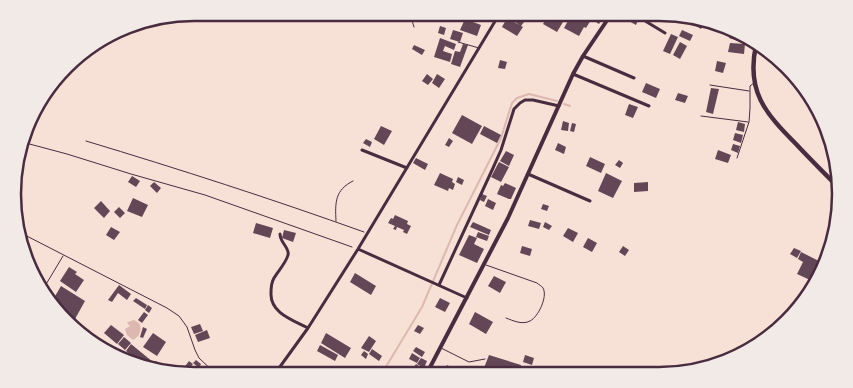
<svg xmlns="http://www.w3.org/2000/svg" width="853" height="388" viewBox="0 0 853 388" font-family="Montserrat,sans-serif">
<rect width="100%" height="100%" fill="#f7e1d7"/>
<path fill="#dcb8b0" d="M 134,320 L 139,323 C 143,330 139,337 133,340 L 127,335 L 125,329 L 130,326 L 127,323 L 128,322 Z"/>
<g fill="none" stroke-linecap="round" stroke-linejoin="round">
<path stroke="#dcb8b0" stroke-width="2" d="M 564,104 L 570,106
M 381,375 L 422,307 L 457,225 L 501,138 L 512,103 L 517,98 L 529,94 L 557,101"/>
</g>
<path fill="#644757" d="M 511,13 L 521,13 L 528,17 L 521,26 L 508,17 Z
M 560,13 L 566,16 L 563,20 L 558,16 Z
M 577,13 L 589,13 L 594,15 L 586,28 L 584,27 L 579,36 L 564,28 L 569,19 L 572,21 Z
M 599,13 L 604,16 L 599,24 L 594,21 Z
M 549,14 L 563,22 L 557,32 L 543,24 Z
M 631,14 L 639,18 L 636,25 L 627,20 Z
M 507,18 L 523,27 L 517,36 L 502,27 Z
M 465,19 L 481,25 L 477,36 L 460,30 Z
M 693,19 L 705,22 L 701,29 L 691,23 Z
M 722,25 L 728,26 L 746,38 L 744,43 L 729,38 L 732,31 L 721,27 Z
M 440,26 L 446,28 L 444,35 L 438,33 Z
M 453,30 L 463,33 L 460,42 L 450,39 Z
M 682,30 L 693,35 L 690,41 L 679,36 Z
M 671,34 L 678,37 L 670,54 L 663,51 Z
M 440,38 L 456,44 L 454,50 L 445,46 L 443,51 L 452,54 L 450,62 L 434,57 Z
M 680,42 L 687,46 L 680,59 L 673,55 Z
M 730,43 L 745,44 L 744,54 L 728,52 Z
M 463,44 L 468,45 L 460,67 L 451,64 L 455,51 L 460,52 Z
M 414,45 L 425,50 L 422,55 L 412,49 Z
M 500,60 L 507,62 L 505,69 L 498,68 Z
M 717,61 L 726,63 L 723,73 L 715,71 Z
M 427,74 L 433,79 L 428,85 L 422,81 Z
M 437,74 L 445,79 L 439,88 L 432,83 Z
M 646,83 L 660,89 L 656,98 L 642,92 Z
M 711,88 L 719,89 L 713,114 L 706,112 Z
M 678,93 L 688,96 L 685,103 L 675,100 Z
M 629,104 L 638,107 L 633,118 L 625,115 Z
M 462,115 L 482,126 L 472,144 L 452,133 Z
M 563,121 L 569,123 L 568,131 L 561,130 Z
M 738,122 L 745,124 L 744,132 L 736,130 Z
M 572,123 L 576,124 L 574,132 L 570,131 Z
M 381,126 L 392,131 L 384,145 L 374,139 Z
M 484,126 L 501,135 L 497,143 L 480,134 Z
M 735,133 L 743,135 L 741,143 L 733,140 Z
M 449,138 L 453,141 L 449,147 L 445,145 Z
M 366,139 L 372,142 L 370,147 L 363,143 Z
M 558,143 L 566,147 L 564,154 L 555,150 Z
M 733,144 L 740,146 L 738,153 L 731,150 Z
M 718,150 L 731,155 L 728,163 L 715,159 Z
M 506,151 L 514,155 L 509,166 L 500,161 Z
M 590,157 L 605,164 L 601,173 L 586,166 Z
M 416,158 L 428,164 L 425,170 L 413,163 Z
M 619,160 L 623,163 L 620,168 L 615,165 Z
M 499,162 L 509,167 L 501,182 L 491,177 Z
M 440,173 L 453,179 L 452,182 L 455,184 L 453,190 L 449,188 L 448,191 L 434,185 Z
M 606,173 L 622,181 L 613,198 L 598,191 Z
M 132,176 L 140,181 L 136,187 L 128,182 Z
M 458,177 L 464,180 L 462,185 L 456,182 Z
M 154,182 L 161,188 L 157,193 L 150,186 Z
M 648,182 L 648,191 L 634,192 L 634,183 Z
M 505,183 L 516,188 L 511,199 L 509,199 L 497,194 L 501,185 L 503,186 Z
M 482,194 L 487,196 L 484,202 L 480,200 Z
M 133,198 L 148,205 L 142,217 L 127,211 Z
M 488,199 L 496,203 L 493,210 L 485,206 Z
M 101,201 L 110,211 L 104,218 L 94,208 Z
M 543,204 L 549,206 L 547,211 L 541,209 Z
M 119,207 L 125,213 L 120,218 L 114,212 Z
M 395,215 L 408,221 L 407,224 L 411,226 L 407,234 L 403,232 L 404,230 L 397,227 L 396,230 L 393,229 L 395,226 L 388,223 L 391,218 L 393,219 Z
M 530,220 L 541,223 L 539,229 L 528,226 Z
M 473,222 L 491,230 L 489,235 L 470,227 Z
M 545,222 L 552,226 L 549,230 L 543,227 Z
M 256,223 L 273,228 L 270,238 L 253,233 Z
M 111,227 L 120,232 L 114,240 L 106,235 Z
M 568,228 L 578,233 L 573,242 L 563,236 Z
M 284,230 L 296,233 L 293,242 L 282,238 Z
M 478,232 L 489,236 L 487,241 L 476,237 Z
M 469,235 L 477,238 L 474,244 L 484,249 L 477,263 L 459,255 Z
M 588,238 L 597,243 L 592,252 L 583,247 Z
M 522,246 L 532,249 L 530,256 L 520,253 Z
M 623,246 L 629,250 L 625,256 L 619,252 Z
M 794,248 L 801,251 L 797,258 L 790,254 Z
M 801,252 L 819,261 L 810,280 L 797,274 L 803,262 L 798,259 Z
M 69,267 L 77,272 L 75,274 L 84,280 L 76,292 L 60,281 Z
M 355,273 L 376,286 L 371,295 L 350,282 Z
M 494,276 L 506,282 L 500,293 L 488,286 Z
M 119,285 L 131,294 L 127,300 L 118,293 L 112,302 L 108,300 Z
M 61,286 L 85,301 L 75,319 L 56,308 L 51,303 Z
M 136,298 L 147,305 L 145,309 L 133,301 Z
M 440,298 L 450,303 L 445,312 L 435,307 Z
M 148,305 L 152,308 L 149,313 L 145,310 Z
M 144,312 L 148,315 L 142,323 L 138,320 Z
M 475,312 L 493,322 L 486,334 L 469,324 Z
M 200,324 L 203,331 L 194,334 L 191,327 Z
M 111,325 L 124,335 L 117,344 L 104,333 Z
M 418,325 L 424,328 L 420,334 L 414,331 Z
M 143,327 L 147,329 L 143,338 L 140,337 Z
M 207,330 L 210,338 L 198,342 L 195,335 Z
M 153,333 L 166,342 L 157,356 L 143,347 Z
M 326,333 L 351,348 L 345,358 L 321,343 Z
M 369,336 L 376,341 L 369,352 L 361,348 Z
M 124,337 L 131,343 L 125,350 L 118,344 Z
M 131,344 L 153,362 L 149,367 L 144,366 L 126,351 Z
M 320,345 L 338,355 L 335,361 L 317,351 Z
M 416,347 L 425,352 L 422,357 L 413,351 Z
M 372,349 L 382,356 L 379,361 L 369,354 Z
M 364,351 L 368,354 L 366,359 L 361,355 Z
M 412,353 L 420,358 L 417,363 L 409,359 Z
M 489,355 L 521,365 L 518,374 L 487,375 L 482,373 Z
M 525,355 L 534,358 L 532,365 L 523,362 Z
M 421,358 L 427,361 L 424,368 L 417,364 Z
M 196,360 L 201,364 L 199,368 L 193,363 Z
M 156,361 L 164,367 L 162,369 L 151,367 Z
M 189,361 L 193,364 L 185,374 L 180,373 Z
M 416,364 L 423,369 L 419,375 L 411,375 L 409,374 Z
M 447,365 L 461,373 L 460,375 L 442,375 Z
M 521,368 L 528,370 L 527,374 L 519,374 Z
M 395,369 L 401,372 L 399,375 L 391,375 Z"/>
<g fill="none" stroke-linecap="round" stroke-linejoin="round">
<path stroke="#4a2c40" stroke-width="1" d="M 86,141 C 179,169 272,199 364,232
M 22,142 L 67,154 L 131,174 L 205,195 L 352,247
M 336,221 C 335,202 335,190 353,181"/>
<path stroke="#4a2c40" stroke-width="1" d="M 413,13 L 411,17 L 414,27
M 493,13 L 497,15
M 458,42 L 479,48
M 710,85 L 749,91
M 701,116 L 748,122
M 737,158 L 749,122 L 750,108 L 750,86 L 754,83
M 17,231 L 167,308 L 179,316 L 187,327 L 195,350 L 199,358 L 217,375
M 486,265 L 537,283 C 539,285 542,286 543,288 C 548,297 538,317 530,321 C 522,325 514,321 506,318
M 42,291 L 63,256
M 441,348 L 469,362 L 485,359"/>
<path stroke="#4a2c40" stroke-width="3" d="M 632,13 L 665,33
M 583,56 L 634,78
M 573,74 L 649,106
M 362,150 L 407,168
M 528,174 L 590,201
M 280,234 C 280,243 290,248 288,255 C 286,263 278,271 274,278 C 271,283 271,288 271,293 C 270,313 293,320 308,328
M 358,249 L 467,298
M 439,285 L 493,168 L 501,150 L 514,109 L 520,103 L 525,100 L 533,100 L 559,106
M 274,375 L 308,328 L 358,249 L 500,13"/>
<path stroke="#4a2c40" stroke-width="4" d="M 426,375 L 508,218 L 573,74 L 583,56 L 612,13"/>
<path stroke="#4a2c40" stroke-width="4.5" d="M 756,45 C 746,91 765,113 796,144 C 810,159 825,174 840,189"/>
</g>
<path d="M0 0H853V388H0ZM194 21H659A173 173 0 0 1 832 194V194A173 173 0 0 1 659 367H194A173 173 0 0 1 21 194V194A173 173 0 0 1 194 21Z" fill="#f1eae7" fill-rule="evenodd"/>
<path fill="none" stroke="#4a2c40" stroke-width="2.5" d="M194 21H659A173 173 0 0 1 832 194V194A173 173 0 0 1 659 367H194A173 173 0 0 1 21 194V194A173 173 0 0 1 194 21Z"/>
</svg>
